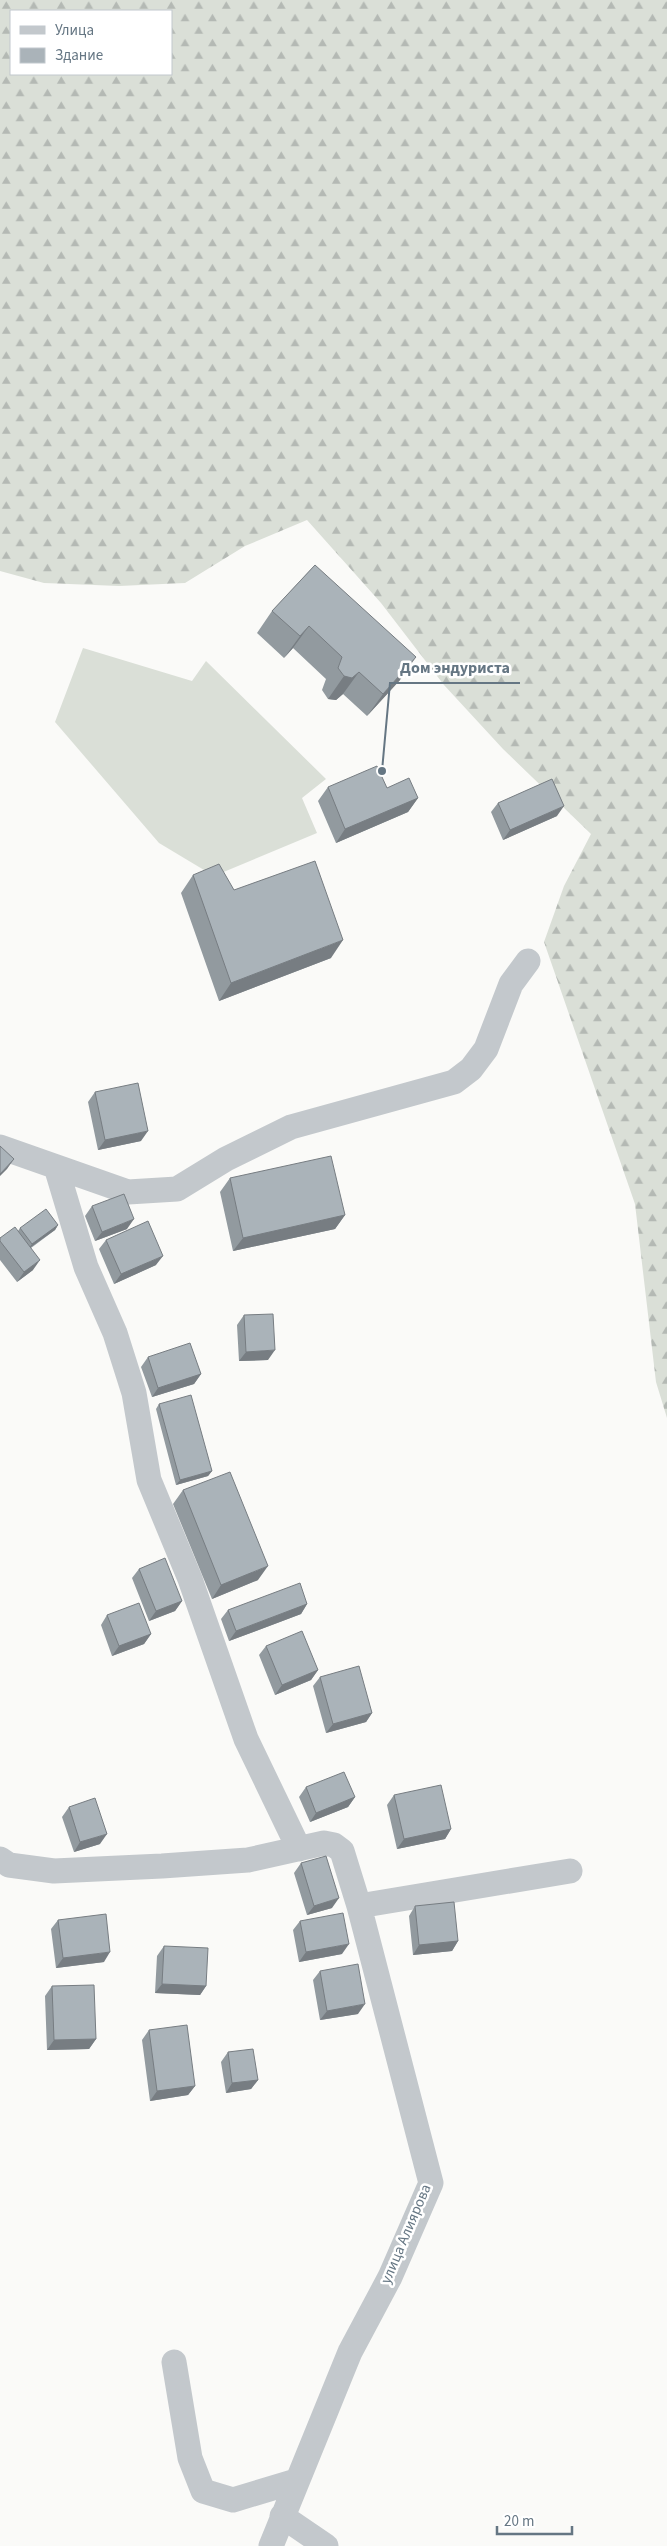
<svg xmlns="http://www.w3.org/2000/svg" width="667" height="2546" viewBox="0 0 667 2546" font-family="'Source Sans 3',sans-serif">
<defs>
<pattern id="forest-firs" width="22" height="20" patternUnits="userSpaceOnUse" patternTransform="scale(1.25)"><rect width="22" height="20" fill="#dadfd7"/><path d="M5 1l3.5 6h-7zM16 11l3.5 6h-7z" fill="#b4b9b4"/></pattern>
</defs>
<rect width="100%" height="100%" fill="#fafaf8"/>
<path fill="url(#forest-firs)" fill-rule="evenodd" d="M 0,0 L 667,0 L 667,1418 L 656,1382 L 635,1204 L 544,942 L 564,886 L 591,834 L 503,749 L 444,685 L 381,603 L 307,520 L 245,546 L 185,583 L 119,586 L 44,583 L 0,571 ZM 11,11 L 171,11 L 171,74 L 11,74 Z"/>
<path fill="#dadfd7" d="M 83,648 L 192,681 L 206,661 L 326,779 L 302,798 L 317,833 L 214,876 L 159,843 L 55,722 Z"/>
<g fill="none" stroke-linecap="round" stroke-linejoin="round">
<path stroke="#c3c8cc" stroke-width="25" d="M 0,1147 L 128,1192 L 177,1189 L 226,1159 L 291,1127 L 454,1082 L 471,1069 L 486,1049 L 511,984 L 528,961
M 56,1167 L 86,1267 L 115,1333 L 134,1393 L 149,1480 L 190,1579 L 246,1739 L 299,1849
M 0,1859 L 9,1865 L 54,1871 L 162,1866 L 248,1860 L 324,1843 L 334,1845 L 342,1851 L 359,1906 L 431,2183 L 390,2277 L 350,2352 L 271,2546
M 359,1906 L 570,1871
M 174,2362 L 190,2458 L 203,2491 L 233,2500 L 296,2481
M 282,2516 L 326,2546"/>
</g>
<path fill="#929a9f" d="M 315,565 L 400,680 L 367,716 L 343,694 L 336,700 L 328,699 L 322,690 L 326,679 L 293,648 L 284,658 L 257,633 L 272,611 Z
M 328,787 L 387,788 L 418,798 L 408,812 L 336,843 L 318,801 Z
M 498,803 L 557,816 L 503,840 L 491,812 Z
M 193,875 L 234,890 L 331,958 L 219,1001 L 181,893 Z
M 95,1092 L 141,1141 L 98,1150 L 88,1102 Z
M 230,1178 L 345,1215 L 335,1229 L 233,1251 L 220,1192 Z
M 92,1206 L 127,1229 L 95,1241 L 85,1216 Z
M 58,1225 L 55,1230 L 31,1248 L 33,1270 L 17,1282 L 0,1260 L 0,1238 L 18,1231 L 20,1228 Z
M 106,1240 L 156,1265 L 114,1284 L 99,1249 Z
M 244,1315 L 268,1360 L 239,1361 L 237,1325 Z
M 148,1357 L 201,1374 L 194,1384 L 152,1397 L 141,1367 Z
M 159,1404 L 212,1471 L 208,1476 L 176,1485 L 156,1409 Z
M 183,1490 L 258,1580 L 212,1599 L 173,1504 Z
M 139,1569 L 182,1601 L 175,1611 L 149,1621 L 132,1578 Z
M 307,1604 L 301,1614 L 229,1641 L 221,1619 L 228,1610 Z
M 107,1615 L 151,1634 L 144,1644 L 112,1656 L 101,1625 Z
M 266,1646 L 318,1670 L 311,1680 L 275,1695 L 259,1655 Z
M 320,1677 L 372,1713 L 366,1722 L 326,1733 L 313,1686 Z
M 306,1787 L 355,1797 L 348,1807 L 310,1822 L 299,1797 Z
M 394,1795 L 451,1829 L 445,1839 L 397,1849 L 387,1805 Z
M 69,1807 L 100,1844 L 74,1852 L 62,1817 Z
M 301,1863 L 332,1908 L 307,1915 L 294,1873 Z
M 415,1906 L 458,1941 L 452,1951 L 413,1955 L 409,1916 Z
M 58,1920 L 104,1962 L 56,1968 L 51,1929 Z
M 300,1921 L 342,1954 L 299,1962 L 293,1930 Z
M 164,1946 L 206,1986 L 200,1995 L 155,1993 L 157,1956 Z
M 320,1971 L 358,2014 L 320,2020 L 313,1980 Z
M 52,1986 L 96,2039 L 89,2049 L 47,2050 L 45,1996 Z
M 149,2030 L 195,2086 L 188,2095 L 150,2101 L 142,2040 Z
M 228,2052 L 258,2080 L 251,2089 L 226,2093 L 221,2062 Z"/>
<path fill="#777d82" d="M 309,626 L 293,648 L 284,658 L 300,636 Z
M 416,657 L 400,680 L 367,716 L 383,694 Z
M 359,672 L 343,694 L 336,700 L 328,699 L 344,676 Z
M 418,798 L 408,812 L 336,843 L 345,829 Z
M 564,806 L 557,816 L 503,840 L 510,830 Z
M 343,940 L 331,958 L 219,1001 L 231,983 Z
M 148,1131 L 141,1141 L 98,1150 L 105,1140 Z
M 14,1159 L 7,1169 L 0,1176 L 0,1174 Z
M 345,1215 L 335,1229 L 233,1251 L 243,1238 Z
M 134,1219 L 127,1229 L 95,1241 L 102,1232 Z
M 58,1225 L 55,1230 L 28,1249 L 32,1244 Z
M 163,1256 L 156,1265 L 114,1284 L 121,1274 Z
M 40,1260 L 33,1270 L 17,1282 L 24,1272 Z
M 275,1350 L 268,1360 L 239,1361 L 246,1352 Z
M 201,1374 L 194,1384 L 152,1397 L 158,1388 Z
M 212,1471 L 208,1476 L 176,1485 L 180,1480 Z
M 268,1566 L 258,1580 L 212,1599 L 221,1585 Z
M 182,1601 L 175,1611 L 149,1621 L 156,1611 Z
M 307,1604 L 301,1614 L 229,1641 L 236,1631 Z
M 151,1634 L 144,1644 L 112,1656 L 119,1646 Z
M 318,1670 L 311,1680 L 275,1695 L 282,1685 Z
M 372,1713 L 366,1722 L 326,1733 L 333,1724 Z
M 355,1797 L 348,1807 L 310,1822 L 316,1813 Z
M 451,1829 L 445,1839 L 397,1849 L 404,1839 Z
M 107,1834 L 100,1844 L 74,1852 L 80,1842 Z
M 339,1898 L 332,1908 L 307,1915 L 314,1906 Z
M 458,1941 L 452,1951 L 413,1955 L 419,1945 Z
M 349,1944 L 342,1954 L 299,1962 L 306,1952 Z
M 110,1952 L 104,1962 L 56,1968 L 63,1958 Z
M 162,1984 L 206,1986 L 200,1995 L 155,1993 Z
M 365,2004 L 358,2014 L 320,2020 L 327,2011 Z
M 96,2039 L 89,2049 L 47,2050 L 54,2040 Z
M 258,2080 L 251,2089 L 226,2093 L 232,2083 Z
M 195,2086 L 188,2095 L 150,2101 L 157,2091 Z"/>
<path fill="#aab3b9" stroke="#777d82" d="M 315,565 L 416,657 L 383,694 L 359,672 L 352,678 L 344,676 L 338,668 L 342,657 L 309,626 L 300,636 L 272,611 Z
M 377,766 L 387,788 L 409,778 L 418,798 L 345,829 L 328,787 Z
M 552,779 L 564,806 L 510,830 L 498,803 Z
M 315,861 L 343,940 L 231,983 L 193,875 L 219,864 L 234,890 Z
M 138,1083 L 148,1131 L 105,1140 L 95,1092 Z
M 0,1146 L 14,1159 L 0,1174 Z
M 331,1156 L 345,1215 L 243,1238 L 230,1178 Z
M 124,1194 L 134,1219 L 102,1232 L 92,1206 Z
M 46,1209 L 58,1225 L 32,1244 L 20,1228 Z
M 148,1221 L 163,1256 L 121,1274 L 106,1240 Z
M 15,1227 L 40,1260 L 24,1272 L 0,1241 L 0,1238 Z
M 273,1314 L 275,1350 L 246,1352 L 244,1315 Z
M 190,1343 L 201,1374 L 158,1388 L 148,1357 Z
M 191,1395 L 212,1471 L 180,1480 L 159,1404 Z
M 230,1472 L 268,1566 L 221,1585 L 183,1490 Z
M 165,1558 L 182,1601 L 156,1611 L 139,1569 Z
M 300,1583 L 307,1604 L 236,1631 L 228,1610 Z
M 139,1603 L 151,1634 L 119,1646 L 107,1615 Z
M 302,1631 L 318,1670 L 282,1685 L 266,1646 Z
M 359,1666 L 372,1713 L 333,1724 L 320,1677 Z
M 344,1772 L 355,1797 L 316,1813 L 306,1787 Z
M 441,1785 L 451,1829 L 404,1839 L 394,1795 Z
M 95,1798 L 107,1834 L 80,1842 L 69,1807 Z
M 326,1856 L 339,1898 L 314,1906 L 301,1863 Z
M 454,1902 L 458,1941 L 419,1945 L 415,1906 Z
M 343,1913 L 349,1944 L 306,1952 L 300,1921 Z
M 106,1914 L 110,1952 L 63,1958 L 58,1920 Z
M 164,1946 L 208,1948 L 206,1986 L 162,1984 Z
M 358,1964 L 365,2004 L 327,2011 L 320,1971 Z
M 94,1985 L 96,2039 L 54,2040 L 52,1986 Z
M 187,2025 L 195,2086 L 157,2091 L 149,2030 Z
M 253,2049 L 258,2080 L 232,2083 L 228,2052 Z"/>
<g text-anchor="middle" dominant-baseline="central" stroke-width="5" stroke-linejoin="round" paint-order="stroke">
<g font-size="15" fill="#657683" stroke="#fff">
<text transform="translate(406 2234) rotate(-67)">улица Алиярова</text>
</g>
</g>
<path fill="none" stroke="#657683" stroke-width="2" d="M382 771L390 683H520"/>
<circle fill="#657683" stroke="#fff" stroke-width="2" cx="382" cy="771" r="5"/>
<g font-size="16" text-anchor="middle" font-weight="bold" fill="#657683" stroke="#fff" stroke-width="5" stroke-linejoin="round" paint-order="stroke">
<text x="455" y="673">Дом эндуриста</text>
</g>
<rect x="10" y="10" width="162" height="65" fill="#ffffff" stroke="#c1c8cd"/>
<rect x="20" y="26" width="25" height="8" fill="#c3c8cc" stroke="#c1c8cd"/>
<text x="55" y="35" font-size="15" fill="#657683">Улица</text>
<rect x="20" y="48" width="25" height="15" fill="#aab3b9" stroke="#c1c8cd"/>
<text x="55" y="60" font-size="15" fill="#657683">Здание</text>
<path d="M497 2526v8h75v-8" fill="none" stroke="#657683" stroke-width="2.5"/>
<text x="504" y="2526" font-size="15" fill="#657683" stroke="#ffffff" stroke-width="4" paint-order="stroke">20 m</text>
</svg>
